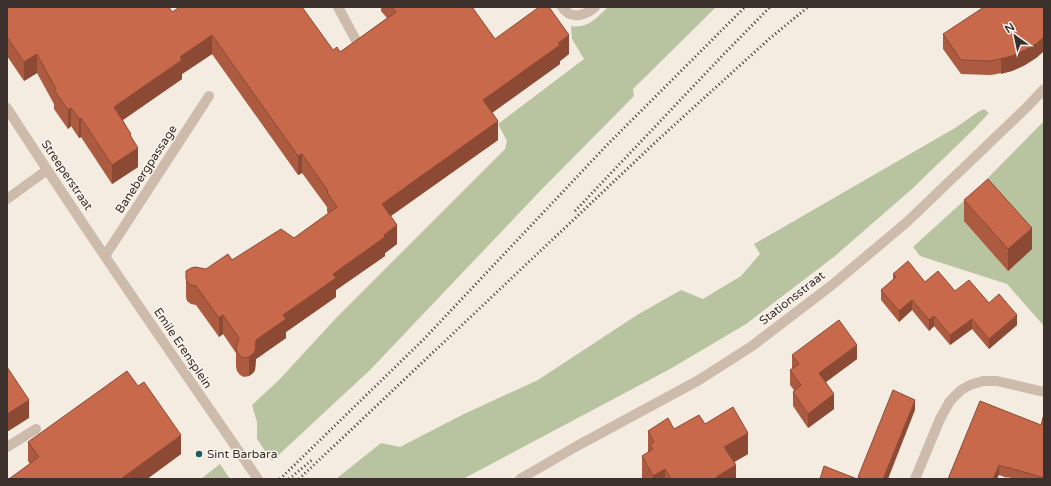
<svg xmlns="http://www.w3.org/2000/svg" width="1051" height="486" viewBox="0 0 1051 486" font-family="'Varela Round',sans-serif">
<rect width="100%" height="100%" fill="#f4ebe1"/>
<path fill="#b8c4a0" d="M 608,7 L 716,7 L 633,89 L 634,96 L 542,189 L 370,370 L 272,461 L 257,439 L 257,422 L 252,405 L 279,380 L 336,318 L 505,149 L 507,141 L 498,124 L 584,59 L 572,39 L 571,26 C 588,29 596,18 608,7 Z
M 984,109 L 989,113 L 973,130 L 913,188 L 835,256 L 746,324 L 670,369 L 463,479 L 336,479 L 381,443 L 400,447 L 464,414 L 538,380 L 637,315 L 681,290 L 703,299 L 741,276 L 760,254 L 754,244 L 955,128 L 978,112 Z
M 1044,121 L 1044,326 L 1007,284 L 920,256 L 913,247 L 980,186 Z
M 220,464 L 230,479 L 201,479 Z"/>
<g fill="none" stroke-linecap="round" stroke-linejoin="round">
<path stroke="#cdbbac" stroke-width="10" d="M 105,256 L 209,96"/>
<path stroke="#cdbbac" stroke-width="10" d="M 338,7 L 358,44
M 562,7 C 571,20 585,16 595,7
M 7,199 L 47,170
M 7,447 L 36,429
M 915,479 L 940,419 L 950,401 L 961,390 L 970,385 L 983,381 L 997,381 L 1044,392"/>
<path stroke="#cdbbac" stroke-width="10" d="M 7,108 C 88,234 173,356 258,479
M 520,479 L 577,446 L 699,380 L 752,346 L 832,285 L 907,222 L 1027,107 L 1044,89"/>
<path stroke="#3b302b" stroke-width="3" stroke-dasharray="1 3" stroke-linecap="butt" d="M 575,211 L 723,55 L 770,7
M 280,479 L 424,339 L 606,146 L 745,7
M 289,479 L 312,460
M 299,479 L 660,138 L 769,39 L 808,7"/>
</g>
<path fill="#ac5a40" d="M 7,7 L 172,12 L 340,52 L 387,18 L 381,11 L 381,7 L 472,7 L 495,39 L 569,54 L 560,61 L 560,64 L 492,113 L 498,140 L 391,216 L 397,244 L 385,253 L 385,256 L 336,290 L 336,297 L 286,332 L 286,338 L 256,359 L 255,370 L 253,373 L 249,376 L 244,377 L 240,375 L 237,371 L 236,367 L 236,353 L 223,334 L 219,337 L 196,305 L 191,304 L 187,301 L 186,297 L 186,278 L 206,269 L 294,238 L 328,214 L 327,211 L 327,207 L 302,173 L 298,175 L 212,54 L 182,74 L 182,79 L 123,120 L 131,137 L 138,167 L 112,184 L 81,137 L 79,138 L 71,126 L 68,129 L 54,109 L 54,104 L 37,73 L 24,81 L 7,56 Z
M 1044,7 L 1044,51 L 1036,58 L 1025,65 L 1012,71 L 991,75 L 961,74 L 943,49 L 943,34 Z
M 964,200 L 1032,249 L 1008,271 L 964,221 Z
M 893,274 L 925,282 L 955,291 L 989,303 L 1017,325 L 989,349 L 972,329 L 950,345 L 934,326 L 929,331 L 912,310 L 899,322 L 881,300 L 881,290 L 893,280 Z
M 792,355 L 857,359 L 826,382 L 834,409 L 808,428 L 793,406 L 793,392 L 794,390 L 790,385 L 790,370 L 792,369 Z
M 1044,414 L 1044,479 L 1015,479 L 1007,477 L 1007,478 L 999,475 L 948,479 L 1041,425 Z
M 705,424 L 748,454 L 734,462 L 736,479 L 643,479 L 642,478 L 642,456 L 648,453 L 648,431 L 674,429 Z
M 28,442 L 181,454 L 147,479 L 9,479 L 30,464 L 28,461 Z"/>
<path fill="#8c4a34" d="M 212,35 L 212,54 L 182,74 L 182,79 L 114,126 L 114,107 L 180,57 Z
M 569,35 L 569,54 L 560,61 L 560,64 L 483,119 L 483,100 Z
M 1044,37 L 1044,51 L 1036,58 L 1025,65 L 1012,71 L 1001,74 L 1001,59 Z
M 37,54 L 37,73 L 24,81 L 24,62 Z
M 71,108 L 71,126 L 68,129 L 68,110 Z
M 81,118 L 81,137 L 79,138 L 79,119 Z
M 498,121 L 498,140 L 382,222 L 382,204 Z
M 131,134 L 131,153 L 138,148 L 138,167 L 112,184 L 112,165 L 130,135 Z
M 302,154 L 302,173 L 298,175 L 298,156 Z
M 397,225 L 397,244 L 385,253 L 385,256 L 336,290 L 336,297 L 286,332 L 286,338 L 256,359 L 255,370 L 253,373 L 249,376 L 249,357 L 256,340 L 283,315 L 333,274 Z
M 1032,228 L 1032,249 L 1008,271 L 1008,249 Z
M 912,300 L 912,310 L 899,322 L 899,311 Z
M 223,315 L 223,334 L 219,337 L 219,318 Z
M 1017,315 L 1017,325 L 989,349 L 989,339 Z
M 934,316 L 934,326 L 929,331 L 929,320 Z
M 972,319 L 972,329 L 950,345 L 950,335 Z
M 857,345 L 857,359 L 819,387 L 819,373 Z
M 834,394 L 834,409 L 808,428 L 808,414 Z
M 29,400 L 29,418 L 7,432 L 7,414 Z
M 915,400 L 915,410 L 888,479 L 883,479 Z
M 748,433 L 748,454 L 724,468 L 724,447 Z
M 181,435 L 181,454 L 147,479 L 121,479 Z
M 736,465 L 736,479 L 716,479 L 716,477 Z
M 999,465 L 999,475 L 997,479 L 993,479 Z
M 665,469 L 665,479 L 653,479 L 653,476 Z"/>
<path fill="#c8694b" stroke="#8c4a34" d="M 7,7 L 169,7 L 172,12 L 180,7 L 302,7 L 333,50 L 337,47 L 340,52 L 396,12 L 392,7 L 472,7 L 495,39 L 539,7 L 549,7 L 569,35 L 558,43 L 560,45 L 483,100 L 498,121 L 382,204 L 397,225 L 384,235 L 385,237 L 333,274 L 336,278 L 283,315 L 286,319 L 256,340 L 255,351 L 253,354 L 249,357 L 244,358 L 240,356 L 237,352 L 236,348 L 239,338 L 223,315 L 219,318 L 196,286 L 191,285 L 187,282 L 186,278 L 186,271 L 191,268 L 195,267 L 206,269 L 228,254 L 232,260 L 281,229 L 294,238 L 337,207 L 327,192 L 328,191 L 302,154 L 298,156 L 212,35 L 180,57 L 182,60 L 114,107 L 131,134 L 130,135 L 138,148 L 112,165 L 81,118 L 79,119 L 71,108 L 68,110 L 54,90 L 56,89 L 37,54 L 24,62 L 7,37 Z
M 984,7 L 1044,7 L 1044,37 L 1036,44 L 1025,50 L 1012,56 L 991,61 L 961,60 L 943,34 Z
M 988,179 L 1032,228 L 1008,249 L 964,200 Z
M 908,261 L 925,282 L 938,271 L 955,291 L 969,280 L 989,303 L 999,294 L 1017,315 L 989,339 L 972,319 L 950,335 L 934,316 L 929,320 L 912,300 L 899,311 L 881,290 L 896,277 L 893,274 Z
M 839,320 L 857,345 L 819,373 L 834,394 L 808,414 L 793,392 L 801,385 L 790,370 L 799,364 L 792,355 Z
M 7,367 L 29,400 L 7,414 Z
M 127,371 L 138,386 L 144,382 L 181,435 L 121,479 L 9,479 L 39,457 L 28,442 Z
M 893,390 L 915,400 L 883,479 L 864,479 L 858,477 Z
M 980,401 L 1041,425 L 1044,414 L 1044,478 L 1007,467 L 1007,468 L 999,465 L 993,479 L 948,479 Z
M 733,407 L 748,433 L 724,447 L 736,465 L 716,477 L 718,479 L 671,479 L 665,469 L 653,476 L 642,456 L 653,449 L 650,445 L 654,442 L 648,431 L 668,418 L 674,429 L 699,415 L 705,424 Z
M 824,466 L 857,479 L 820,479 Z"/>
<circle fill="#1f5a5e" stroke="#fbf5ee" stroke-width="1.5" cx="199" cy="454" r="4"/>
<g text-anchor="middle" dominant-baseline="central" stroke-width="3" stroke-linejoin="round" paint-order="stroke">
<g font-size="12" fill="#3b302b" stroke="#fbf5ee">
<text transform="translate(146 169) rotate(-57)">Banebergpassage</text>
<text transform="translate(67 175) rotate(56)">Streeperstraat</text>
<text transform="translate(792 298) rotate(-38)">Stationsstraat</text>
<text transform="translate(183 348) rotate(56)">Emile Erensplein</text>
</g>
<g font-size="12" fill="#3b302b" stroke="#fbf5ee" text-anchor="start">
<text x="207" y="454">Sint Barbara</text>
</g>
</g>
<rect width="1051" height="486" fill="none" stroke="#3b302b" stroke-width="16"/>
<g transform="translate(1015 36) rotate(327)" stroke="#fbf5ee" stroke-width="3" paint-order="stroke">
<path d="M0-3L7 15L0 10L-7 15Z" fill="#3b302b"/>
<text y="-6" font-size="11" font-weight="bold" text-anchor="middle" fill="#3b302b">N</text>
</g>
</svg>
